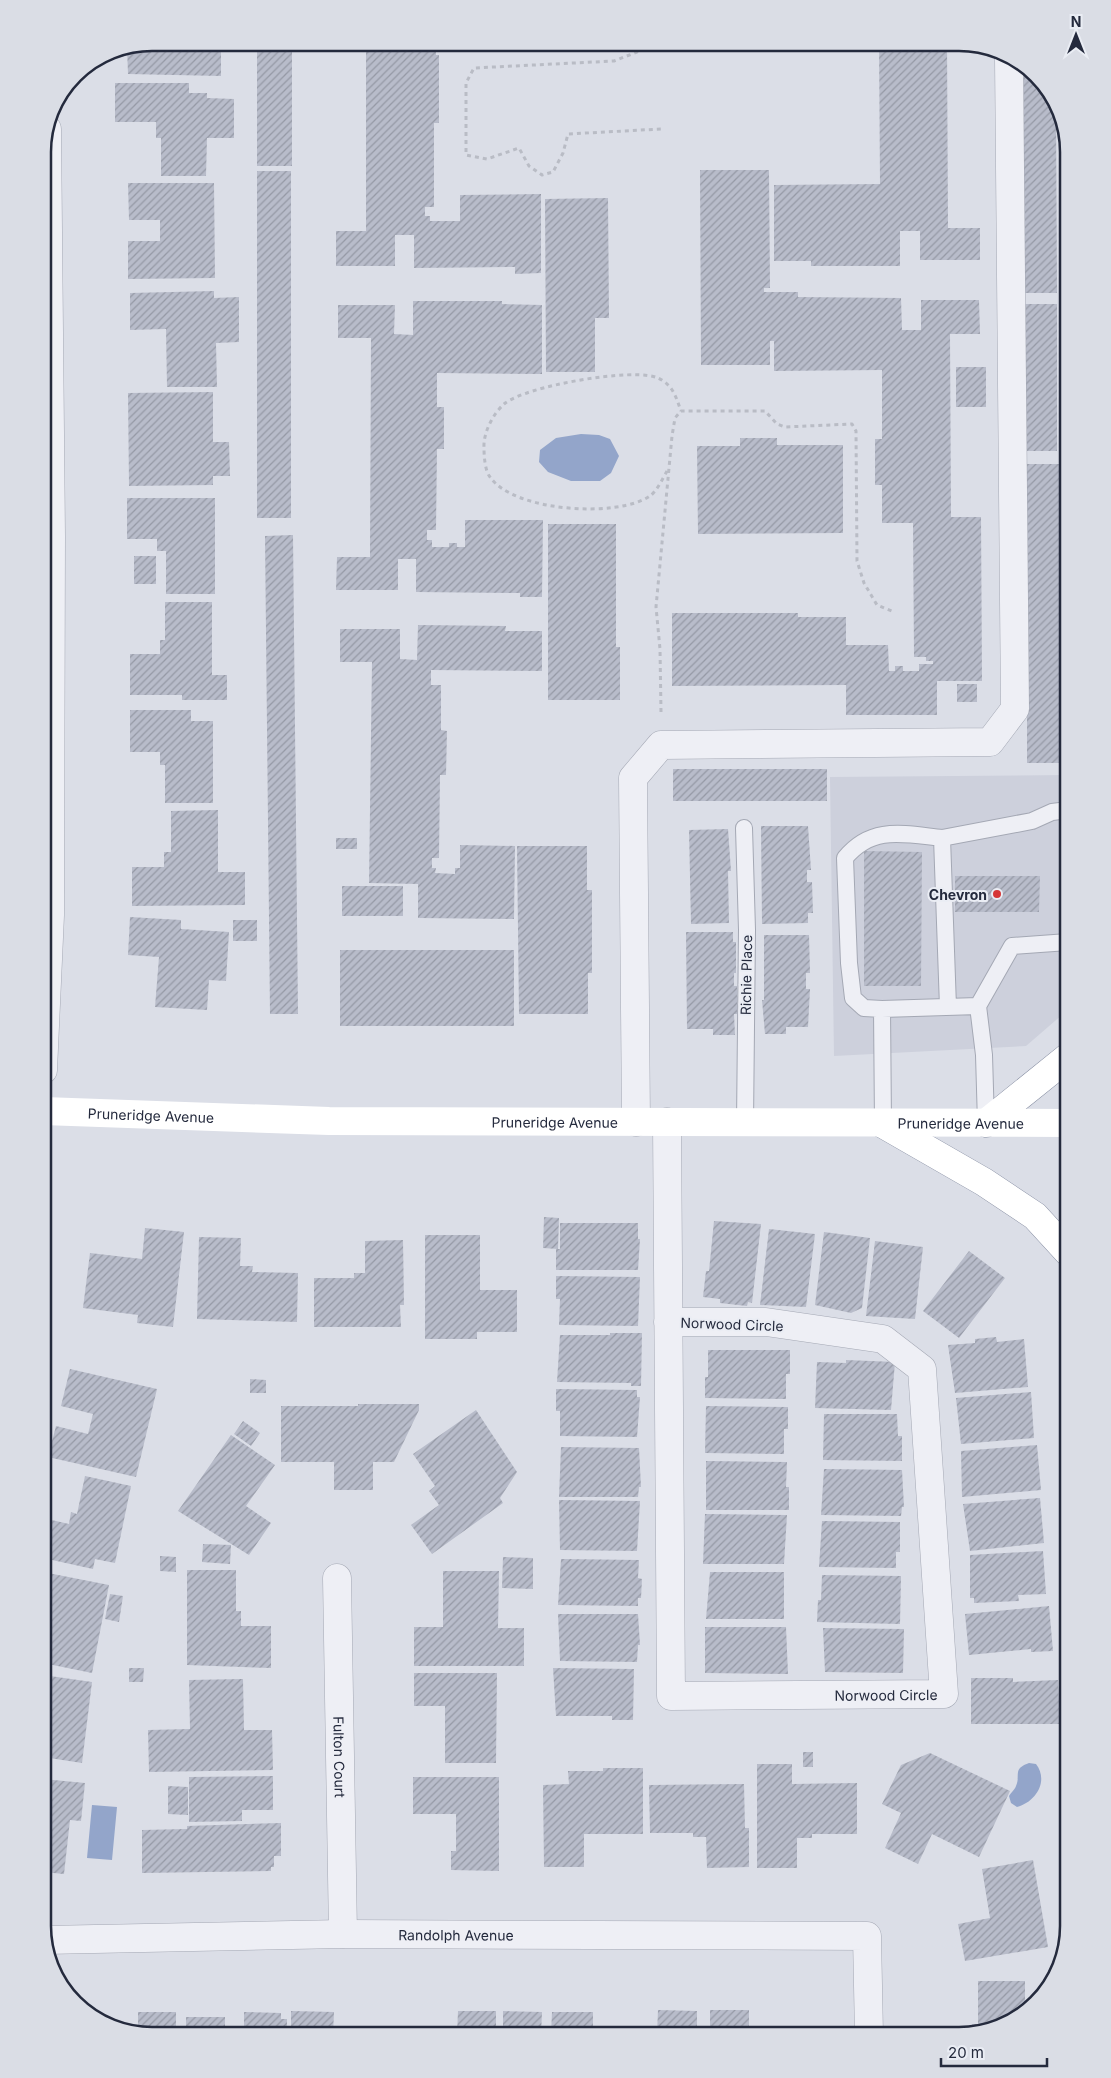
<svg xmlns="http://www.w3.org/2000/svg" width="1111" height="2078" viewBox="0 0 1111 2078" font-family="Inter,sans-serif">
<defs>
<pattern id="building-hatch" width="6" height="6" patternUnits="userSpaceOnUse" patternTransform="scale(1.25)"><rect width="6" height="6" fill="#b8bcca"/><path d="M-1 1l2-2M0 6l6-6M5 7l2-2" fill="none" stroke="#9599a5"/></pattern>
</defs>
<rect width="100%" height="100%" fill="#dbdee7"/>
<path fill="#cdd0dc" d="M 1068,775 L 1068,1004 L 1063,1014 L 1026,1046 L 834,1056 L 830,777 Z"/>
<path fill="#93a5ca" d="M 581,434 L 599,435 L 610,439 L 619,456 L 611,473 L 600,481 L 571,481 L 548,472 L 539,462 L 540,450 L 556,438 Z
M 1029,1763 L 1036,1764 C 1049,1781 1036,1802 1017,1807 L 1011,1803 L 1009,1796 C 1011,1793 1015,1789 1016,1786 C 1021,1775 1012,1769 1029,1763 Z
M 92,1805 L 117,1807 L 112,1860 L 87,1858 Z"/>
<path fill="url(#building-hatch)" d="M 152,42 L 209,43 L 209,48 L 221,48 L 221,76 L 128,74 L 127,47 Z
M 257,43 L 292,43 L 292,166 L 257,166 Z
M 366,43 L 436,43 L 436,55 L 439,55 L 439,123 L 434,123 L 434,207 L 425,207 L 425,216 L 430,216 L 430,221 L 460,221 L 460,195 L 541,194 L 541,273 L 515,274 L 515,267 L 414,268 L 414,235 L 395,235 L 395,266 L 336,266 L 336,231 L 366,231 Z
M 459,43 L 538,43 L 539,48 L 459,48 Z
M 545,43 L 614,43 L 614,47 L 545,47 Z
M 879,43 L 947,43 L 948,228 L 980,228 L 980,260 L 920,260 L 920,231 L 900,231 L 900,266 L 811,266 L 811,261 L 774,261 L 774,185 L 880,184 Z
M 1021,64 L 1025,65 L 1056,105 L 1057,293 L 1023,293 Z
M 115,83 L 189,83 L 189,93 L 207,93 L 207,98 L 234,99 L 234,138 L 207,138 L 206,176 L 161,176 L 161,138 L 156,138 L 156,122 L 115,122 Z
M 700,170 L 769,170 L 770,288 L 764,288 L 764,292 L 798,292 L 798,297 L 901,298 L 902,330 L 921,330 L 921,300 L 979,300 L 980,334 L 950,334 L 951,517 L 981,517 L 982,681 L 937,681 L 937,715 L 846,715 L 846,685 L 672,686 L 672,613 L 798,613 L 798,617 L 846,617 L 846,645 L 888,645 L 889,671 L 895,671 L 895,666 L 903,666 L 903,671 L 919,671 L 919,664 L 933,664 L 933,661 L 926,661 L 926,657 L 914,657 L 913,523 L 882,523 L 882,485 L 875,485 L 875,439 L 882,439 L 882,370 L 774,371 L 774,341 L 770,341 L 770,365 L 701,365 Z
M 257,171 L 291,171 L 291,518 L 257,518 Z
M 128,183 L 214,183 L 215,278 L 128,279 L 128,241 L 160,241 L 160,220 L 129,220 Z
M 608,198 L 609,318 L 595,318 L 595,372 L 546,372 L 545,199 Z
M 214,291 L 214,298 L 239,297 L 239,342 L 216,343 L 217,387 L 167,387 L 166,329 L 130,330 L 130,293 Z
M 413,301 L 502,301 L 502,304 L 542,305 L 542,374 L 437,373 L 437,407 L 444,407 L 444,449 L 437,449 L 436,530 L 427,530 L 427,540 L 432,540 L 432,547 L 449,547 L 449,543 L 457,543 L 457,547 L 465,547 L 465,520 L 543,520 L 542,597 L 520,597 L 520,593 L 416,592 L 416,559 L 398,559 L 398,590 L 336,590 L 337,557 L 370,557 L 371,338 L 338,338 L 338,305 L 395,305 L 394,334 L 413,335 Z
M 1024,304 L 1057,304 L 1057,451 L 1024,451 Z
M 956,367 L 986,367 L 986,407 L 956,407 Z
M 213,392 L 213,442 L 229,442 L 230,476 L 213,476 L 213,485 L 129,486 L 128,393 Z
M 740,438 L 777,438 L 777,445 L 843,445 L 843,533 L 698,534 L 697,446 L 740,446 Z
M 1027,464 L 1061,464 L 1061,763 L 1027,763 Z
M 127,498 L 215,498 L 215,594 L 166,594 L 166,551 L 157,551 L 157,539 L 127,539 Z
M 548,524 L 616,524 L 616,647 L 620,647 L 620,700 L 548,700 Z
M 293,535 L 298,1014 L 270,1014 L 265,536 Z
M 134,556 L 156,556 L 156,584 L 134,584 Z
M 165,602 L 212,602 L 212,675 L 227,675 L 227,700 L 182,700 L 182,695 L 130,695 L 130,654 L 160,654 L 160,640 L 165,640 Z
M 418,625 L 506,626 L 505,631 L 542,631 L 542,671 L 431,670 L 431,685 L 441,685 L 441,730 L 447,731 L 446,775 L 440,775 L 439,858 L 432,858 L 432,868 L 436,868 L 435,873 L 455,874 L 455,868 L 460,868 L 460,845 L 515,846 L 514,919 L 418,918 L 418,884 L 369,883 L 372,662 L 340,662 L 340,629 L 400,629 L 400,659 L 417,660 Z
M 957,684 L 977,684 L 977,702 L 957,702 Z
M 130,710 L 191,710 L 191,721 L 213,721 L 213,803 L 165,803 L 165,765 L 160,765 L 160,752 L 130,752 Z
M 673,769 L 827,769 L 827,801 L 673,801 Z
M 218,810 L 218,872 L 245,872 L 245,905 L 132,906 L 132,867 L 164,867 L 164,852 L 171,852 L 171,811 Z
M 761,826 L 808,826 L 811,870 L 807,870 L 807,882 L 812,882 L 813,913 L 808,913 L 808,923 L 762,924 Z
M 728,829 L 731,871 L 728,871 L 729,923 L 691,924 L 689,830 Z
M 336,838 L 357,838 L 357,849 L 336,849 Z
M 517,846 L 587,846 L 587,890 L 592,890 L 592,973 L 588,973 L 588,1014 L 519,1014 Z
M 864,851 L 922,852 L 921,986 L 864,986 Z
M 955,876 L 1040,876 L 1039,912 L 955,912 Z
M 342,886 L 403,886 L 403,916 L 342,916 Z
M 130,917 L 181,920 L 181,929 L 229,932 L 226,981 L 209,980 L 207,1010 L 155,1007 L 159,957 L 128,955 Z
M 233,920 L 257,920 L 257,941 L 233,941 Z
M 686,932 L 733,932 L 733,942 L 736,942 L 736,973 L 734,973 L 734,986 L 737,986 L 737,1014 L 734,1014 L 735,1035 L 713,1035 L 713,1029 L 687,1029 Z
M 764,935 L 809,935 L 810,973 L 806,973 L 806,989 L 810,989 L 808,1027 L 786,1027 L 786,1034 L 765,1034 L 762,1000 L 764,1000 Z
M 340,950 L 514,950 L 514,1026 L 340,1026 Z
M 544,1217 L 559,1218 L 558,1249 L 543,1248 Z
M 714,1221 L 761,1224 L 752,1303 L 748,1302 L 747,1306 L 720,1303 L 720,1299 L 703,1297 L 706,1271 L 709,1271 Z
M 560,1223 L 638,1223 L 638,1239 L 640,1239 L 638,1270 L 556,1270 L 556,1249 L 560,1249 Z
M 145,1228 L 184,1232 L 173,1327 L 137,1323 L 138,1315 L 83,1308 L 90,1253 L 142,1259 Z
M 769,1229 L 815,1234 L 806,1307 L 760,1305 Z
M 824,1232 L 870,1238 L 862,1308 L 851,1313 L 815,1305 Z
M 425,1235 L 480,1235 L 480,1290 L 517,1290 L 517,1332 L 477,1332 L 477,1339 L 425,1339 Z
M 199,1237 L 241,1238 L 240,1266 L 253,1266 L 252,1272 L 298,1273 L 297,1322 L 197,1319 Z
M 403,1240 L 404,1305 L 400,1305 L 401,1327 L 314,1327 L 314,1278 L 354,1278 L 354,1273 L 365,1273 L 365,1241 Z
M 875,1241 L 923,1247 L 915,1319 L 866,1316 Z
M 969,1251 L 1005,1278 L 959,1338 L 923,1311 Z
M 556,1276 L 640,1277 L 638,1326 L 559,1325 L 560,1299 L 556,1299 Z
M 610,1333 L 642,1333 L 641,1386 L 631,1386 L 631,1383 L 557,1382 L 560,1335 L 610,1335 Z
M 996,1337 L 997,1342 L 1024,1339 L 1028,1387 L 955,1393 L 948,1345 L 975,1343 L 975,1339 Z
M 708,1350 L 790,1350 L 790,1374 L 786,1374 L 786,1399 L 705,1398 L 705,1377 L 708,1377 Z
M 846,1360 L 895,1362 L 891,1410 L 815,1408 L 817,1362 L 846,1363 Z
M 70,1369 L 157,1389 L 136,1477 L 48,1457 L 56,1426 L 88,1434 L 93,1414 L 61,1406 Z
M 250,1379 L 266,1380 L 266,1393 L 250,1393 Z
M 556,1389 L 637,1390 L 637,1397 L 640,1397 L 637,1437 L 560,1436 L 560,1411 L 556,1411 Z
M 1031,1392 L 1034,1438 L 961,1444 L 956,1398 Z
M 358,1404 L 419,1404 L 419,1410 L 394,1462 L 373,1462 L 373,1490 L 334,1490 L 334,1462 L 281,1462 L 281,1406 L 358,1406 Z
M 706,1406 L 788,1407 L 788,1429 L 784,1429 L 784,1454 L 705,1453 Z
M 476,1410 L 517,1472 L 500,1498 L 503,1503 L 432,1554 L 411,1525 L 439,1505 L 429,1491 L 435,1486 L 413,1454 Z
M 824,1414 L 897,1414 L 898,1436 L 902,1436 L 902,1461 L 823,1460 Z
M 243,1421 L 260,1433 L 251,1446 L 234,1434 Z
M 231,1435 L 275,1465 L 246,1506 L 271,1523 L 249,1555 L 178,1511 Z
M 1037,1445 L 1041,1490 L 962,1497 L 961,1451 Z
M 561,1447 L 639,1448 L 641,1487 L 639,1487 L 638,1497 L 559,1497 Z
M 706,1461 L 787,1462 L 786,1487 L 789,1487 L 789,1510 L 706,1510 Z
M 824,1469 L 902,1470 L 904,1507 L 902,1507 L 901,1516 L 821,1515 Z
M 85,1476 L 131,1486 L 115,1563 L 95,1559 L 93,1569 L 43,1558 L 43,1518 L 69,1524 L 71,1512 L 77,1514 Z
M 1040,1498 L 1044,1543 L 970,1551 L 963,1504 Z
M 559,1500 L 640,1501 L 637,1551 L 560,1550 Z
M 705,1514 L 787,1515 L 784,1564 L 703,1564 Z
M 822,1521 L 900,1522 L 900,1552 L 896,1552 L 896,1568 L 819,1567 Z
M 203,1544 L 231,1545 L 230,1564 L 202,1562 Z
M 1043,1551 L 1046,1594 L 1018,1595 L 1019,1601 L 974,1603 L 974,1598 L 970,1598 L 970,1555 Z
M 160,1556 L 176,1557 L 176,1572 L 160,1571 Z
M 503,1557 L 533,1558 L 533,1589 L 502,1588 Z
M 561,1559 L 639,1560 L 638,1578 L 642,1579 L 641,1598 L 638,1598 L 638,1606 L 558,1605 Z
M 187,1570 L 236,1570 L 236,1611 L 241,1611 L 241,1626 L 271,1626 L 271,1668 L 187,1665 Z
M 443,1571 L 499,1571 L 498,1628 L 524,1628 L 524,1666 L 414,1666 L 414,1627 L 443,1627 Z
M 43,1572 L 109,1585 L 92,1673 L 43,1663 L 43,1615 L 51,1616 L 52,1612 L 43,1610 Z
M 710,1572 L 784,1572 L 784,1619 L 706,1619 Z
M 822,1575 L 901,1576 L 900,1624 L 817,1622 L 818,1600 L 821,1600 Z
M 110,1594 L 123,1596 L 119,1622 L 105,1619 Z
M 1049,1606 L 1053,1651 L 1031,1652 L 1031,1649 L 969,1655 L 965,1614 Z
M 558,1614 L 638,1614 L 640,1645 L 638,1645 L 637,1662 L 560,1661 Z
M 705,1627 L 786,1627 L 788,1674 L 705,1673 Z
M 823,1628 L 904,1629 L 903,1673 L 825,1672 Z
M 129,1668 L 144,1668 L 143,1682 L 129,1682 Z
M 553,1668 L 634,1669 L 633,1720 L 612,1720 L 612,1716 L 556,1716 Z
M 414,1673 L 497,1673 L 496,1763 L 445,1763 L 445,1706 L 414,1706 Z
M 43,1675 L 92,1682 L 82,1763 L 43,1757 Z
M 971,1678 L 1013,1678 L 1013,1682 L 1058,1680 L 1060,1724 L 971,1724 Z
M 243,1679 L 244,1730 L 272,1730 L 273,1770 L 149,1772 L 148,1730 L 190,1729 L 189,1680 Z
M 803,1752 L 813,1752 L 813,1767 L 803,1767 Z
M 930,1753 L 1010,1791 L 979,1857 L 932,1834 L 918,1864 L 885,1848 L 901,1813 L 882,1804 L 901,1765 Z
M 757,1764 L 792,1764 L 792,1784 L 857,1783 L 857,1834 L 812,1834 L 812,1838 L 797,1838 L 797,1868 L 757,1868 Z
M 603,1768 L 643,1768 L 643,1834 L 584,1834 L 584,1867 L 544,1867 L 543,1785 L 569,1784 L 568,1771 L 603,1771 Z
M 273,1776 L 273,1810 L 242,1810 L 242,1821 L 189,1822 L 189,1777 Z
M 413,1777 L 499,1777 L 499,1871 L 451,1870 L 451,1851 L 456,1851 L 456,1814 L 413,1814 Z
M 43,1779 L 85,1783 L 81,1821 L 70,1820 L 64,1874 L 43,1872 Z
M 744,1784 L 745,1828 L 749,1828 L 749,1867 L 707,1868 L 706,1837 L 693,1837 L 693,1833 L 650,1833 L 649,1785 Z
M 168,1786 L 188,1787 L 188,1815 L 168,1814 Z
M 281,1823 L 281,1856 L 274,1856 L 274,1867 L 271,1867 L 271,1871 L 142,1873 L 142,1830 L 187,1829 L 187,1826 Z
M 1033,1860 L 1048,1947 L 965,1961 L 958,1924 L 990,1918 L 982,1869 Z
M 978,1981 L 1025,1981 L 1025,2007 L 1001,2027 L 972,2033 L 972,2024 L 978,2024 Z
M 658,2010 L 697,2011 L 697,2035 L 657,2035 Z
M 710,2010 L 749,2010 L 749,2035 L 710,2035 Z
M 291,2011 L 334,2012 L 333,2035 L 291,2035 Z
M 458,2011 L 496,2011 L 496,2035 L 457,2035 Z
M 503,2011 L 542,2012 L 541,2035 L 503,2035 Z
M 138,2012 L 176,2012 L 176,2035 L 145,2035 L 138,2033 Z
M 244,2012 L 281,2013 L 281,2019 L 287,2019 L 287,2035 L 244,2035 Z
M 552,2012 L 593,2012 L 593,2035 L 551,2035 Z
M 186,2017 L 225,2017 L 225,2035 L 186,2035 Z"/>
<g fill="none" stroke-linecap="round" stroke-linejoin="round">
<defs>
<path id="lane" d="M 744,828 L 747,930 L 745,1123
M 978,1006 L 1012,946 L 1068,942
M 948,1007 L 942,838 L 1032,821 L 1052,812 L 1068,810
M 882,1009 L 864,1008 L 853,998 L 849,963 L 845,858 C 872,825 904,834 942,838
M 883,1124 L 882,1009 L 978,1006 L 984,1055 L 986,1123"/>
<g id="street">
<path d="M 43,1070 L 50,915 L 51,536 L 47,129"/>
<path d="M 636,1122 L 633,778 L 661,745 L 990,742 L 1015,709 L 1009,59"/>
<path id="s1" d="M 667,1122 L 671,1696 L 944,1694 L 922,1369 L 883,1339 L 766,1322 L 668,1322"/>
<path id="s2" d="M 337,1578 L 343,1934"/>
<path id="s3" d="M 45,1940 L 343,1934 L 867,1936 L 869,2035"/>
</g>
<path id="highway" d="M 986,1123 L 1068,1057
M 883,1124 L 984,1182 L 1035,1216 L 1068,1252"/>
</defs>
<use href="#lane" stroke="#a4a8b4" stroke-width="18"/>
<use href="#street" stroke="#a4a8b4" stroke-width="29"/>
<use href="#highway" stroke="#81899e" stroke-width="29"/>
<path stroke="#b9bcc5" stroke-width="3" stroke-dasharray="4 4" stroke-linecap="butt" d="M 636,43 L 637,52 L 614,61 L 474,68 L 466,83 L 466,155 L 487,159 L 519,148 L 529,166 L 542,175 L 553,172 L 563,153 L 568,134 L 661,129
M 667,471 C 663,478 657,491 650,496 C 618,518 514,512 490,477 C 485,471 484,456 484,448 C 483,433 493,414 504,404 C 525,386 634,367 658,378 C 673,385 676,397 681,411
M 661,712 L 660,649 L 656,607 L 672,436 L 675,418 L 681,411 L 765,411 L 777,424 L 785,427 L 852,424 L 856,431 L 857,561 L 864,583 L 877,605 L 892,611"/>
<use href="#lane" stroke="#eeeff5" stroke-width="16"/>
<use href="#street" stroke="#eeeff5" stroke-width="28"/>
<path stroke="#fff" stroke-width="28" id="s4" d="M 43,1111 L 329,1121 L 1068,1123"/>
<use href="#highway" stroke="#fff" stroke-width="28"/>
</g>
<circle fill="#d63636" stroke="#eaedf4" stroke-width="2" cx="997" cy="894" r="5"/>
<g text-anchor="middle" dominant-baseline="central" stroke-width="4" stroke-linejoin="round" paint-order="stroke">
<g font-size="14" font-weight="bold" fill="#242a3d" stroke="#eaedf4" text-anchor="end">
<text x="987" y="894">Chevron</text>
</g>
<g font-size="14" fill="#242a3d" stroke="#eaedf4">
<text transform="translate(746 975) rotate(-89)">Richie Place</text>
<text stroke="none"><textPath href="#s4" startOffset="108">Pruneridge Avenue</textPath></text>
<text stroke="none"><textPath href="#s4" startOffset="512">Pruneridge Avenue</textPath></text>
<text stroke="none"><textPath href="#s4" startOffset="918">Pruneridge Avenue</textPath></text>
<text transform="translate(732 1324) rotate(2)">Norwood Circle</text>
<text stroke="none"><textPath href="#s1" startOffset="789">Norwood Circle</textPath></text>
<text stroke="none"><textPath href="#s2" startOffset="179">Fulton Court</textPath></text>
<text stroke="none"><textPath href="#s3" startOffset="411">Randolph Avenue</textPath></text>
</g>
</g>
<path d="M0 0H1111V2078H0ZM152 51H959A101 101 0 0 1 1060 152V1926A101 101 0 0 1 959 2027H152A101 101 0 0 1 51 1926V152A101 101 0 0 1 152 51Z" fill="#dadde5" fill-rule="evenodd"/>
<path fill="none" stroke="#242a3d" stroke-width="2.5" d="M152 51H959A101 101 0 0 1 1060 152V1926A101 101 0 0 1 959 2027H152A101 101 0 0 1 51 1926V152A101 101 0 0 1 152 51Z"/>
<g transform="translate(1076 35)" stroke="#eaedf4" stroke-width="4" paint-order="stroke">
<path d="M0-4L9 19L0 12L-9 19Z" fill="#242a3d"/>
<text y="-8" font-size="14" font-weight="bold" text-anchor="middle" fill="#242a3d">N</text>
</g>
<path d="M941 2058v8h106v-8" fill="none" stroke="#242a3d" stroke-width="2.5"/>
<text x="948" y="2058" font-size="15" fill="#242a3d" stroke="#eaedf4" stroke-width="4" paint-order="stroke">20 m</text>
</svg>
